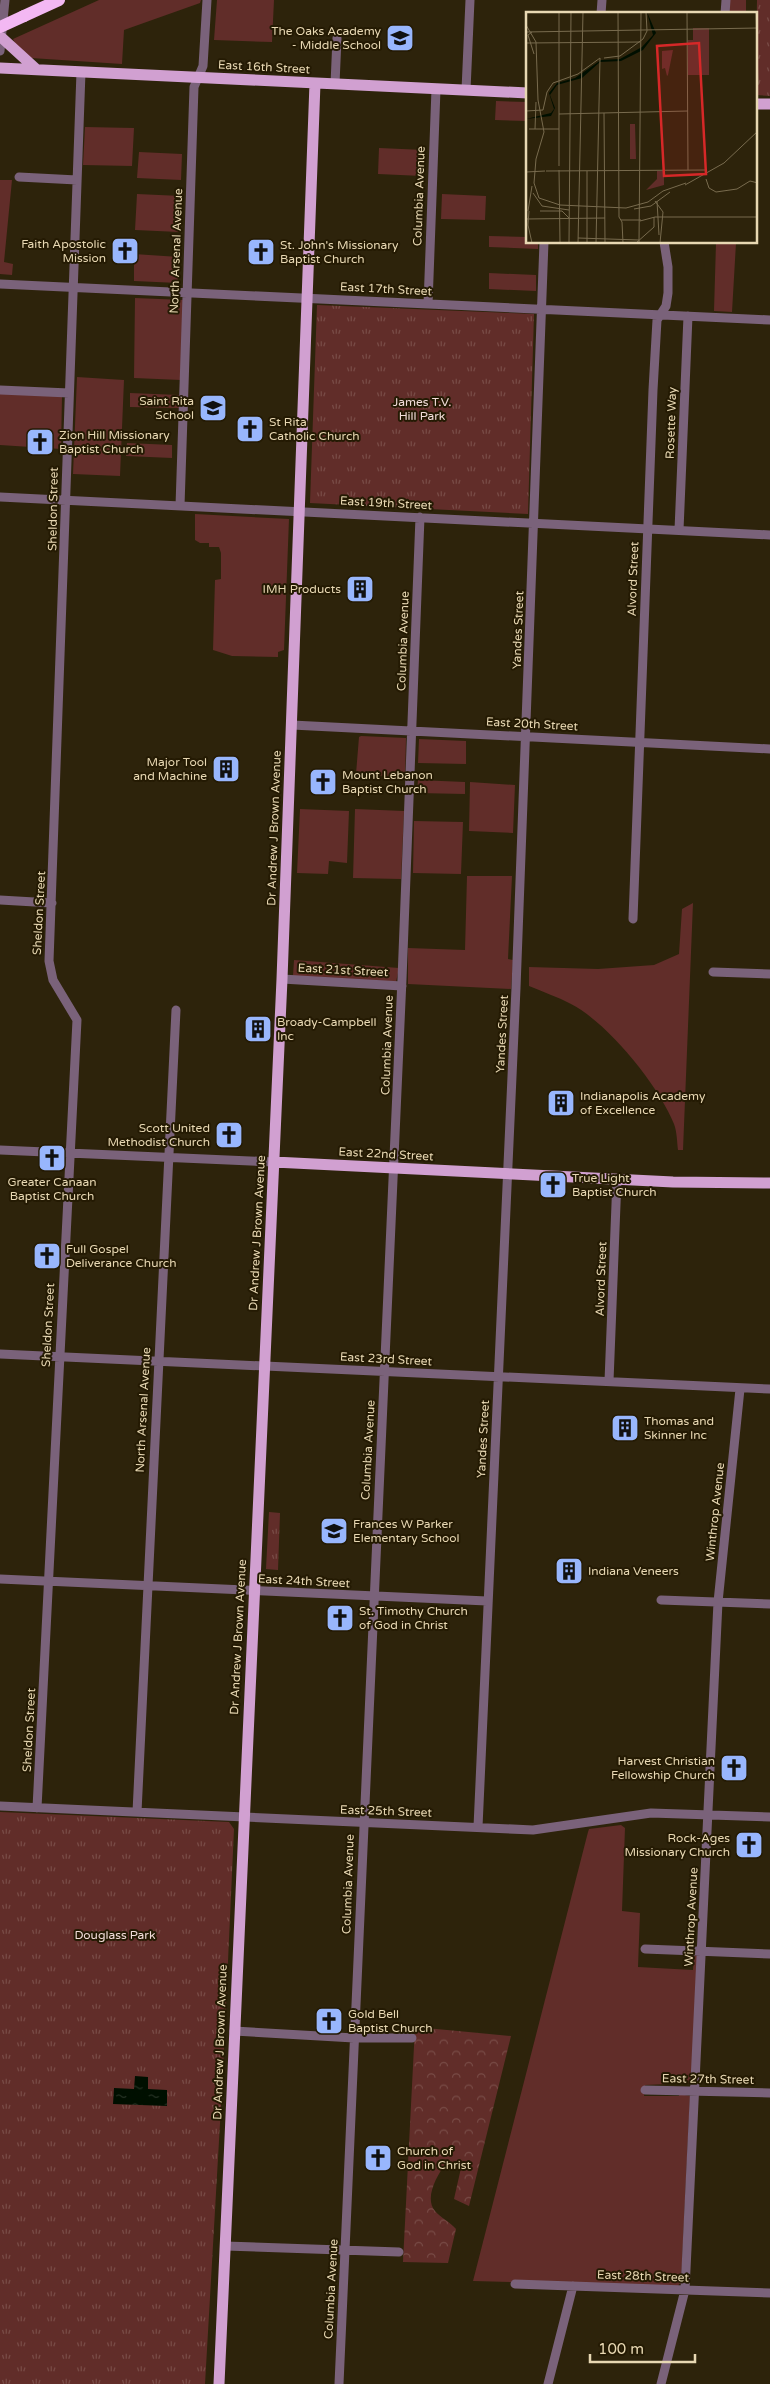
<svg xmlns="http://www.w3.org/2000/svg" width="770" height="2384" viewBox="0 0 770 2384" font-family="'Varela Round',sans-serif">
<defs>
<pattern id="forest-crowns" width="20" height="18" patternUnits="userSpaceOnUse" patternTransform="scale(1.25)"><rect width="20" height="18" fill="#612d29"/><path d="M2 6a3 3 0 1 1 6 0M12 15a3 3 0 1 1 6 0" fill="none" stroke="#784b46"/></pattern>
<pattern id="park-tufts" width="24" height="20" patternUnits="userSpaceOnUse" patternTransform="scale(1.25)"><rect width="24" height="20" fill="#612d29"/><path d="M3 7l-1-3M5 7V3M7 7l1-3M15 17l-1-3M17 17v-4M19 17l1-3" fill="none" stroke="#784b46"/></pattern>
<pattern id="water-ripples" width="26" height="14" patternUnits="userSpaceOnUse" patternTransform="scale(1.25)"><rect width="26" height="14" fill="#000f00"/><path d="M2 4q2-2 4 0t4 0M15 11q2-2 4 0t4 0" fill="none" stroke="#253123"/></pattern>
</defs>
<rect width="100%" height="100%" fill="#2d230b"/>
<path fill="#612d29" d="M 99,0 L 201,0 L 200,3 L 124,30 L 122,64 L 31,58 L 18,49 L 13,39 Z
M 217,0 L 274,0 L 272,42 L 214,40 Z
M 730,0 L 746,0 L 746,14 L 729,14 Z
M 496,101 L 527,102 L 527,121 L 495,120 Z
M 85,127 L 134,128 L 132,166 L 83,165 Z
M 379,148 L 424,150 L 422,176 L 378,174 Z
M 139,152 L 182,154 L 181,180 L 137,178 Z
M 0,180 L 12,180 L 4,262 L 13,264 L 12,275 L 0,274 Z
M 137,194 L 181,196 L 179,232 L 135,230 Z
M 442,194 L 486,196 L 485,220 L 441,219 Z
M 489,236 L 527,237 L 528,242 L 538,243 L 538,249 L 489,247 Z
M 716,243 L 736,243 L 732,312 L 714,311 Z
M 134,254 L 179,257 L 178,283 L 134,281 Z
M 489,273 L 536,275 L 536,291 L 489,289 Z
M 135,298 L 184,300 L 181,380 L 134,378 Z
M 77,377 L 124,380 L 120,476 L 73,474 Z
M 0,393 L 62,396 L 61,449 L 0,445 Z
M 130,393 L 179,395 L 179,408 L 130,407 Z
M 127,443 L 172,445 L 172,458 L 126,456 Z
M 195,514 L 289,519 L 284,650 L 278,652 L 278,657 L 232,656 L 213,650 L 215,580 L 221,579 L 221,553 L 219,547 L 209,547 L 209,543 L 200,543 L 195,540 Z
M 361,736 L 406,738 L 405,777 L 356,774 L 359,737 Z
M 419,739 L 466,741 L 466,764 L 418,763 Z
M 418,780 L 465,782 L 465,794 L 417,793 Z
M 470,782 L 515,785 L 513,833 L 469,831 Z
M 300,809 L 349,811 L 347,863 L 329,861 L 328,874 L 297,873 Z
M 355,809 L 404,811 L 401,879 L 353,878 Z
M 414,821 L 463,822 L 461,874 L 413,873 Z
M 467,876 L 512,876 L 508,959 L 513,960 L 511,989 L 408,984 L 408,948 L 465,950 Z
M 693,903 L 683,1150 L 678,1150 C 677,1142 677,1132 674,1124 C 659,1086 608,1023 571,1004 C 558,997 543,992 529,986 L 529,967 L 598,969 L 654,965 L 679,954 L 682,909 Z
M 294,960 L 399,968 L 396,982 L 293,976 Z
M 621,1825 L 625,1828 L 622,1911 L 640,1913 L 638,1967 L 693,1970 L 694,1956 L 698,1956 L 692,2083 L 668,2082 L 668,2084 L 645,2085 L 644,2096 L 679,2096 L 679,2094 L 690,2096 L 681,2284 L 679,2284 L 678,2287 L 473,2281 L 588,1832 L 589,1829 Z"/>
<path fill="url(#forest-crowns)" d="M 415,2027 L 511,2036 L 469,2206 L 454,2199 L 461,2168 L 445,2164 C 437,2176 424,2198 435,2211 C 441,2218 450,2222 456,2229 L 448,2263 L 403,2262 Z"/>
<path fill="url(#park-tufts)" d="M 757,0 L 770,0 L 770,96 L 756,95 Z
M 317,305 L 534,314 L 528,514 L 310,503 Z
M 269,1512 L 280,1513 L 278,1570 L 266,1569 Z
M 0,1812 L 229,1822 L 234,1829 L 223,2071 L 205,2384 L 0,2384 Z"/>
<path fill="url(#water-ripples)" d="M 135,2076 L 148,2077 L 148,2089 L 167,2090 L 167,2106 L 113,2104 L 114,2088 L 134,2089 Z"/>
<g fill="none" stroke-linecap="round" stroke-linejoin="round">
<path stroke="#7a627a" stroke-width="9" d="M 601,14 L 602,0
M 725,14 L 726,0
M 0,51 L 5,0
M 335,84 L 337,38
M 466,90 L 470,0
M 19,177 L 77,180
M 0,284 L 770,320
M 428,304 L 436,89
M 0,390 L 69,393
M 0,497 L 770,535
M 180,506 L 194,87 L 203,66 L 207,0
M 679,530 L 688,316
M 292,725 L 770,749
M 0,900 L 52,903
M 633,919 L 653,390 L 657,320 L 666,306 L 668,293 L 668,267 L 664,242
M 713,972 L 770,974
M 282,979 L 402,986
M 0,1150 L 274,1162
M 0,1354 L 770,1389
M 609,1381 L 617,1179
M 0,1579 L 487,1601
M 661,1600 L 770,1604
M 0,1806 L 533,1830 L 651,1813 L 770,1817
M 37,1808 L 77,1020 L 53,980 L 49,961 L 81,72
M 137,1812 L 176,1010
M 478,1827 L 516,988 L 544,242
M 645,1949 L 770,1954
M 234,2031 L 354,2038 L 412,2038
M 645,2090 L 770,2093
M 225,2246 L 399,2252
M 515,2284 L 770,2293
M 339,2384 L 402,979 L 420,517
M 548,2384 L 573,2286
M 661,2384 L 685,2290 L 718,1602 L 740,1389"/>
<path stroke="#d1a0d1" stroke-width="11" d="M 2,38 L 36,69
M 0,68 L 528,93
M 756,104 L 770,104
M 274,1162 L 673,1182 L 770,1183
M 219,2384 L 282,979 L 315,83"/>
<path stroke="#f3b8f3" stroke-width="12" d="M 24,16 L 59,0"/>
<path stroke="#f3b8f3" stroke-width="12" d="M 0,27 L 24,16"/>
</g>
<defs>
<symbol id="school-square" viewBox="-11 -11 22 22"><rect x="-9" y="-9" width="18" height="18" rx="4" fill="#98b6fd" stroke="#241a03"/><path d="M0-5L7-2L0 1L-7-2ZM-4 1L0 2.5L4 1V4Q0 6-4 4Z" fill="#111"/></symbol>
<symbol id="church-square" viewBox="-11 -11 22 22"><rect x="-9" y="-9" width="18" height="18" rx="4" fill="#98b6fd" stroke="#241a03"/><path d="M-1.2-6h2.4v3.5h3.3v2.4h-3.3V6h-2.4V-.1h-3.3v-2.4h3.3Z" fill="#111"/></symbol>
<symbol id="building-square" viewBox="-11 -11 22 22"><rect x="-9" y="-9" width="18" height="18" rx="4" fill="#98b6fd" stroke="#241a03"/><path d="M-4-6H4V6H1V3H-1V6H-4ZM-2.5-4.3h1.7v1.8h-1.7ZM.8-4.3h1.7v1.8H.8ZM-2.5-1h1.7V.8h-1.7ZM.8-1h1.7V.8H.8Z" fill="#111"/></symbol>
</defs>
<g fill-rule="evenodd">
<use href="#school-square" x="384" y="22" width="32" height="32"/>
<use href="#church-square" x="109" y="235" width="32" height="32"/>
<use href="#church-square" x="245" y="236" width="32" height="32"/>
<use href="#school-square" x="197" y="392" width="32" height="32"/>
<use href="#church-square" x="234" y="413" width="32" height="32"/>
<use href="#church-square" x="24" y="426" width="32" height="32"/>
<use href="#building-square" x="344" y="573" width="32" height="32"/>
<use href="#building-square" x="210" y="753" width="32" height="32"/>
<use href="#church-square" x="307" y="766" width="32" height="32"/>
<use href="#building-square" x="242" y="1013" width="32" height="32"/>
<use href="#building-square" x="545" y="1087" width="32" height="32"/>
<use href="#church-square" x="213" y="1119" width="32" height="32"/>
<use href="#church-square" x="36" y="1142" width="32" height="32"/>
<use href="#church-square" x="537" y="1169" width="32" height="32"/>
<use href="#church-square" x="31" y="1240" width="32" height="32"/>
<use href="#building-square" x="609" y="1412" width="32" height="32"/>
<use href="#school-square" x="318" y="1515" width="32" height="32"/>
<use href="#building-square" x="553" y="1555" width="32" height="32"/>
<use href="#church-square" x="324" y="1602" width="32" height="32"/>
<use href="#church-square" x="718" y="1752" width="32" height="32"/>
<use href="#church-square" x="733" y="1829" width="32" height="32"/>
<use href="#church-square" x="313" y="2005" width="32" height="32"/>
<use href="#church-square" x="362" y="2142" width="32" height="32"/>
</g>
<g text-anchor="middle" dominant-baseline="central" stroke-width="4" stroke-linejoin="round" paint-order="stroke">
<g font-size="12" fill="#e8d8b3" stroke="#241a03" text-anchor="start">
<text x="381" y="31" text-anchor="end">The Oaks Academy<tspan x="381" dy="14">- Middle School</tspan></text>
<text x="106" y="244" text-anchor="end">Faith Apostolic<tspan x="106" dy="14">Mission</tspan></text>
<text x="280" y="245">St. John's Missionary<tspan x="280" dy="14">Baptist Church</tspan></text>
<text x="194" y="401" text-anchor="end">Saint Rita<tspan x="194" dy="14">School</tspan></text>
<text x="269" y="422">St Rita<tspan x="269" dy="14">Catholic Church</tspan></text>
<text x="59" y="435">Zion Hill Missionary<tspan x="59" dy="14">Baptist Church</tspan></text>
<text x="341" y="589" text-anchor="end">IMH Products</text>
<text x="207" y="762" text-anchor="end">Major Tool<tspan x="207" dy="14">and Machine</tspan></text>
<text x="342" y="775">Mount Lebanon<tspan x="342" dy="14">Baptist Church</tspan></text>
<text x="277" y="1022">Broady-Campbell<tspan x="277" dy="14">Inc</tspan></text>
<text x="580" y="1096">Indianapolis Academy<tspan x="580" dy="14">of Excellence</tspan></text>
<text x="210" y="1128" text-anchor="end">Scott United<tspan x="210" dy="14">Methodist Church</tspan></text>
<text x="572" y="1178">True Light<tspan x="572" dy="14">Baptist Church</tspan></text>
<text x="52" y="1182" text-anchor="middle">Greater Canaan<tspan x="52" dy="14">Baptist Church</tspan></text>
<text x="66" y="1249">Full Gospel<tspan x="66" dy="14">Deliverance Church</tspan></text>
<text x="644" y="1421">Thomas and<tspan x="644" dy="14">Skinner Inc</tspan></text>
<text x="353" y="1524">Frances W Parker<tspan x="353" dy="14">Elementary School</tspan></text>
<text x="588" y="1571">Indiana Veneers</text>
<text x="359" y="1611">St. Timothy Church<tspan x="359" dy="14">of God in Christ</tspan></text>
<text x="715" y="1761" text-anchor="end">Harvest Christian<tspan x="715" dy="14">Fellowship Church</tspan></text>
<text x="730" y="1838" text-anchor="end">Rock-Ages<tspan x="730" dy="14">Missionary Church</tspan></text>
<text x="348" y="2014">Gold Bell<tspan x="348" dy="14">Baptist Church</tspan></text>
<text x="397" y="2151">Church of<tspan x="397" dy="14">God in Christ</tspan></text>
</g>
<g font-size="12" fill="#e8d8b3" stroke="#241a03">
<text transform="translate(264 67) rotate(3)">East 16th Street</text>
<text transform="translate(419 196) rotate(-88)">Columbia Avenue</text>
<text transform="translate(176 251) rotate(-88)">North Arsenal Avenue</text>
<text transform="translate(386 289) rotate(3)">East 17th Street</text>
<text transform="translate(671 423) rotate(-88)">Rosette Way</text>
<text transform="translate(386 503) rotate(3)">East 19th Street</text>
<text transform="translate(53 509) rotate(-89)">Sheldon Street</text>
<text transform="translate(633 579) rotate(-88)">Alvord Street</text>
<text transform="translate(518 630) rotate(-88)">Yandes Street</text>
<text transform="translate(403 641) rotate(-88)">Columbia Avenue</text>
<text transform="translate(532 724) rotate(3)">East 20th Street</text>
<text transform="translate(274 828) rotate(-88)">Dr Andrew J Brown Avenue</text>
<text transform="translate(39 913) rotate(-87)">Sheldon Street</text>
<text transform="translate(343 970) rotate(3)">East 21st Street</text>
<text transform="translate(502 1034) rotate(-87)">Yandes Street</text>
<text transform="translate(387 1045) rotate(-88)">Columbia Avenue</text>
<text transform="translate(386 1154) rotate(3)">East 22nd Street</text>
<text transform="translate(257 1233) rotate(-87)">Dr Andrew J Brown Avenue</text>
<text transform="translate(601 1279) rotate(-88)">Alvord Street</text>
<text transform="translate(48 1325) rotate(-87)">Sheldon Street</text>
<text transform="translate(386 1359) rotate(3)">East 23rd Street</text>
<text transform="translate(143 1410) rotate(-87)">North Arsenal Avenue</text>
<text transform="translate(483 1439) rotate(-87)">Yandes Street</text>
<text transform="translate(368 1450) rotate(-87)">Columbia Avenue</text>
<text transform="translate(715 1512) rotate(-84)">Winthrop Avenue</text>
<text transform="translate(304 1581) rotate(3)">East 24th Street</text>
<text transform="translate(238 1637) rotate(-87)">Dr Andrew J Brown Avenue</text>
<text transform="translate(29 1730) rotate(-87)">Sheldon Street</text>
<text transform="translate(386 1811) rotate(2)">East 25th Street</text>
<text transform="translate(348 1884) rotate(-88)">Columbia Avenue</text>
<text transform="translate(691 1917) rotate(-87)">Winthrop Avenue</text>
<text transform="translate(220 2042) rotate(-88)">Dr Andrew J Brown Avenue</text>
<text transform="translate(708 2079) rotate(1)">East 27th Street</text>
<text transform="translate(643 2276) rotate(2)">East 28th Street</text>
<text transform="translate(331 2289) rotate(-87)">Columbia Avenue</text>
</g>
<g font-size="12" fill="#f2dcd9" stroke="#241a03">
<text x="422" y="402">James T.V.<tspan x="422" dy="14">Hill Park</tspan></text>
<text x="115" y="1935">Douglass Park</text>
</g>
</g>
<g transform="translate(526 12)">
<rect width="231" height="231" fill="#2d230b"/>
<path d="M 147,38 L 142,63 L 141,64 L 139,56 L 136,57 L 136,39 Z" fill="#612d29"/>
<path d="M 167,16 L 183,16 L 183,63 L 162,63 L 162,28 L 167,28 ZM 104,112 L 109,112 L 110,147 L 104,147 ZM 131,159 L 138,159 L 138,173 L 120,178 L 131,167 Z" fill="#612d29"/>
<path d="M 121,0 L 130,21 L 117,38 L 95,49 L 74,50 L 56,66 L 31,73 L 24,83 L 29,96 L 25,104 L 0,107 L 25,101 L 28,97 L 23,81 L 31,71 L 49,66 L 75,48 L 94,47 L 116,35 L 127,23 Z" fill="#000f00"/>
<path fill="none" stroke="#786b4e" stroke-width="1" d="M 92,0 L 93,205 L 96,210 L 97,231M 161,0 L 162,158M 230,0 L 232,73M 0,13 L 10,30 L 12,88 L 18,120 L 10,147 L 8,171 L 13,186 L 34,193 L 100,196 L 122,190 L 137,179 L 160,171M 0,20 L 232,16M 6,20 L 2,23 L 8,42M 0,31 L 114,30M 78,46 L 94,44 L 117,27 L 121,19 L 120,0M 0,99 L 17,98 L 21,80 L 27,71 L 52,62 L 74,46M 78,101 L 79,231M 33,102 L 162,99M 3,117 L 33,117M 9,117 L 10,90M 33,154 L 33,0M 33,158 L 34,231M 20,159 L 180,158M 0,160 L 19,159M 180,167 L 183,176 L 190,180 L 211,177 L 224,169 L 232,171M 159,173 L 198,151 L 232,119M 7,181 L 16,194 L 43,198M 129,189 L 137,200 L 134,231M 131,189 L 133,223M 108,197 L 125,194 L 144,180M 2,199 L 6,174M 3,199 L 2,213 L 6,231M 14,199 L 36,199 L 43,206M 0,207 L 79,206M 95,208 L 115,208M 114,209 L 129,205 L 232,205M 52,226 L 113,228M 43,231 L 45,0M 52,231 L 57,0M 61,231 L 61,159M 70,231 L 74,46M 110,231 L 128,215 L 128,205M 113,231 L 115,0"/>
<path fill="#d62828" fill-opacity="0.15" stroke="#d62828" stroke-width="2.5" d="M 173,31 L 180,162 L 138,164 L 131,34 Z"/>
<rect width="231" height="231" fill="none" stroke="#e8d8b3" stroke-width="2.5"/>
</g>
<path d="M590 2354v8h105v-8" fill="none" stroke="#e8d8b3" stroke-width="2.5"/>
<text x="598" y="2354" font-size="15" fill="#e8d8b3" stroke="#241a03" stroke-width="4" paint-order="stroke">100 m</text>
</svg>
